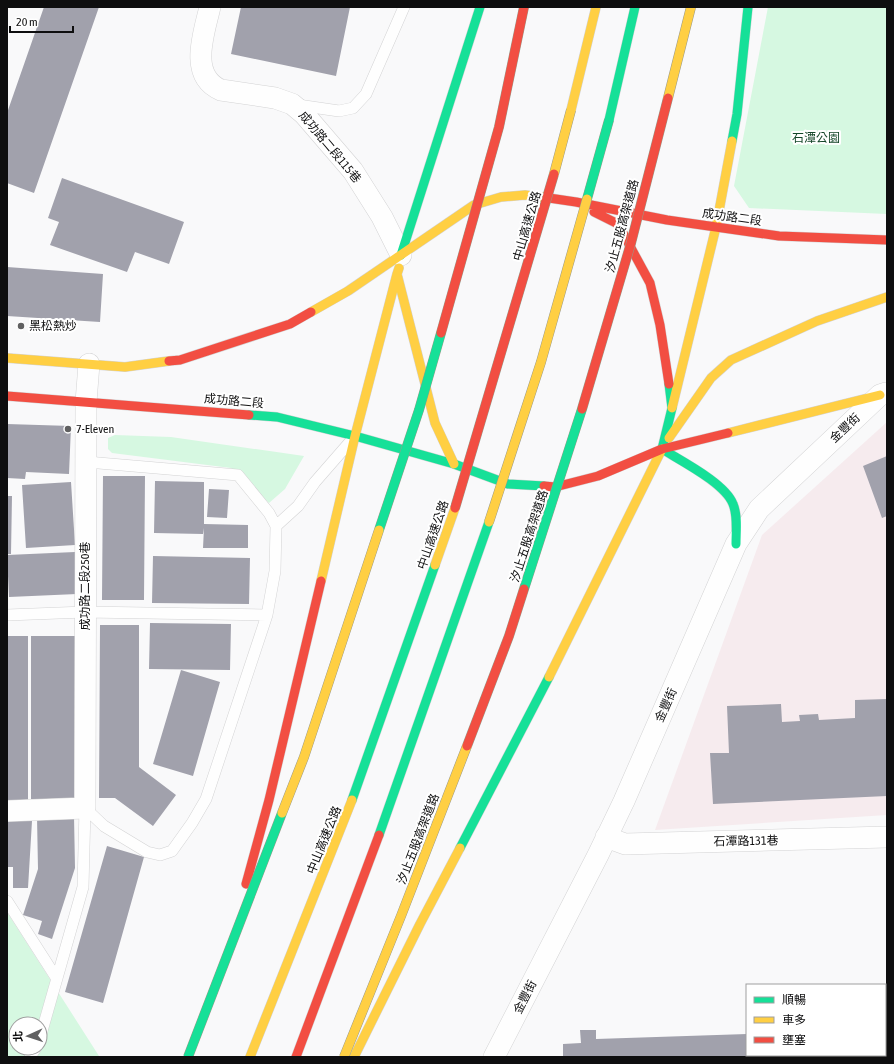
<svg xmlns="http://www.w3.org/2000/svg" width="894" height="1064" viewBox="0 0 894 1064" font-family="'Asap Condensed','Noto Sans TC',sans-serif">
<rect width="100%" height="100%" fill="#f9f9fa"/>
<path fill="#f6ebee" d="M 887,422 L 887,815 L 655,830 L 762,535 Z"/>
<path fill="#d6f8e1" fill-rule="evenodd" d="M 768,7 L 887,7 L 887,214 L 749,208 L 734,186 Z
M 115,435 L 171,437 L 304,456 L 285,489 L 269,503 L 231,468 L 112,453 L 108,449 L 108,438 Z
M 7,912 L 99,1056 L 99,1057 L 7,1057 ZM 16,1024 L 40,1024 L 40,1048 L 16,1048 Z"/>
<path fill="#a1a1ac" d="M 44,7 L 99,7 L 34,193 L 7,183 L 7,113 Z
M 241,7 L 350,7 L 336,76 L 231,54 Z
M 62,178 L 184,222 L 169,264 L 135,252 L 127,272 L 50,245 L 59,222 L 48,218 Z
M 7,267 L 103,274 L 100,322 L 7,316 Z
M 7,424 L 71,426 L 69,474 L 26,472 L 25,479 L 7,478 Z
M 887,456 L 887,516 L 882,518 L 863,466 Z
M 103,476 L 145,476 L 144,600 L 102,600 Z
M 155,481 L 204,482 L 204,524 L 248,525 L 248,548 L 203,548 L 204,528 L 203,534 L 154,533 Z
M 71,482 L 75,545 L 26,548 L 22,485 Z
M 209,489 L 229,490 L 227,518 L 207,517 Z
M 7,496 L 12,496 L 11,554 L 7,554 Z
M 75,552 L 77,594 L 9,597 L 7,555 Z
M 153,556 L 250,558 L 249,604 L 152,603 Z
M 150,623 L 231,624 L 230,670 L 149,669 Z
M 100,625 L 139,625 L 139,767 L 176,795 L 153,826 L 115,798 L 99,798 Z
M 7,636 L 28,636 L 28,800 L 7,800 Z
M 31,636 L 75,636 L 76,799 L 31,799 Z
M 181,670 L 220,682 L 193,776 L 153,764 Z
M 887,699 L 887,796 L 713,804 L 710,753 L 729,753 L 727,706 L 781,704 L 782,722 L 800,721 L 799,715 L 818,714 L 819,720 L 855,718 L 855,700 Z
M 74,816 L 75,868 L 52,939 L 38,934 L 42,921 L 23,915 L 38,869 L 37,817 Z
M 7,820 L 32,821 L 28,888 L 13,888 L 13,867 L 7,867 Z
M 107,846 L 144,857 L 103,1003 L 65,992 Z
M 580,1030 L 596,1030 L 596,1039 L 747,1034 L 747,1055 L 791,1055 L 791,1057 L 563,1057 L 563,1044 L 581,1043 Z"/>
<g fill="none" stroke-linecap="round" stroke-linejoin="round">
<defs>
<path id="lane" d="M 298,105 L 339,111 L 353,108 L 366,94 L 404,7
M 276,526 L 298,506 L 315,482 L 349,443
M 7,615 L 85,612 L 267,615
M 85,808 L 104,826 L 147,852 L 160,855 L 172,851 L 192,823 L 206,799 L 267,615 L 275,571 L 276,526 L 269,513 L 238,475 L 87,462
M 7,901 L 57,979
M 40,1038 L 83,887 L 85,808
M 30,1057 L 36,1048"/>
<path id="street" d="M 210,7 C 204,33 188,76 221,90 L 275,98 L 292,104 L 304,114 L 353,171 L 382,217 L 401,255
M 7,811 L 85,808 L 86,402 L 89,364
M 606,837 L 625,844 L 887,837
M 494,1057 L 598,855 L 624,801 L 736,544 L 759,509 L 880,395 L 886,393"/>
<path id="fast" d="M 609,120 L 635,7
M 732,141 L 737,114 L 748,7
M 401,255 L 480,7
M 249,415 L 277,417 L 355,436 L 454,464 L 508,484 L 544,486
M 662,449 L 672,408 L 669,384
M 662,449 C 681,461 725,483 733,504 C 738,516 736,531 736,544
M 352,800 L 435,565
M 379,835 L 489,522
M 460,848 L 549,677"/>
<path id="slow" d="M 571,110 L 596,7
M 399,268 L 397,274 L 435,423 L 454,464
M 311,312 L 348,291 L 474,205 L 501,197 L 525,195 L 549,198
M 7,358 L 125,367 L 169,361
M 672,408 L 716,227 L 732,141
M 728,433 L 880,395
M 669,438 L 711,378 L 731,360 L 817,321 L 887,297
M 435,565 L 455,508
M 321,581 L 355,436 L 397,274
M 549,677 L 662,449
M 250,1057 L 352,800
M 354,1057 L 420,924 L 460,848"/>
<path id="jam" d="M 549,198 L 576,202 L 667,220 L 779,236 L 887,240
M 594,212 L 618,224 L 650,283 L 660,325 L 669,384
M 169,361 L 180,360 L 290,324 L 311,312
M 7,396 L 249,415
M 544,486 L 555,487 L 598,476 L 662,449 L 728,433
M 246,884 L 269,800 L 321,581
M 296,1057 L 379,835"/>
</defs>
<use href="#lane" stroke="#d3d3d4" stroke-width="12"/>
<use href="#street" stroke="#d3d3d4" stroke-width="22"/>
<use href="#fast" stroke="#d3d3d4" stroke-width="10"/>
<use href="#slow" stroke="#d3d3d4" stroke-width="10"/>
<use href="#jam" stroke="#d3d3d4" stroke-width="10"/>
<use href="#lane" stroke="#fefefe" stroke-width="11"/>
<use href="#street" stroke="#fefefe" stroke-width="21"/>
<use href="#fast" stroke="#16e098" stroke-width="9"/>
<use href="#slow" stroke="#ffcf43" stroke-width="9"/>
<use href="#jam" stroke="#f24e42" stroke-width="9"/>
<defs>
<path id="fast-bridge" d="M 587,199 L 609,120
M 379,530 L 419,410 L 441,333
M 524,589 L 582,409
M 188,1057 L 282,813"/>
<path id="slow-bridge" d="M 668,98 L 691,7
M 554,174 L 571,110
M 489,522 L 541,362 L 587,199
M 282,813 L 304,757 L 379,530
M 344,1057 L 401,916 L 467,746"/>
<path id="jam-bridge" d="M 441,333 L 499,127 L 524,7
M 582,409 L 631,243 L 668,98
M 455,508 L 554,174
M 467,746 L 509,636 L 524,589"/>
</defs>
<use href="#fast-bridge" stroke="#9a9a8a" stroke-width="10" stroke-linecap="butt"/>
<use href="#slow-bridge" stroke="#9a9a8a" stroke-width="10" stroke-linecap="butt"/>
<use href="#jam-bridge" stroke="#9a9a8a" stroke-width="10" stroke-linecap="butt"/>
<use href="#fast-bridge" stroke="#16e098" stroke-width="9"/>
<use href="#slow-bridge" stroke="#ffcf43" stroke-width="9"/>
<use href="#jam-bridge" stroke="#f24e42" stroke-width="9"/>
</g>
<g fill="#606061" stroke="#fff" stroke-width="1.5">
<circle cx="21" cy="326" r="4"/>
<circle cx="68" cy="429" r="4"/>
</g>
<g text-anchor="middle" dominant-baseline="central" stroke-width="4" stroke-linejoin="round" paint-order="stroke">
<g font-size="12" fill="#144629" stroke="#fff">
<text x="816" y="138">石潭公園</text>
</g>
<g font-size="12" fill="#0e0e0f" stroke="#fff">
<text transform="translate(330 147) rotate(50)">成功路二段115巷</text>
<text transform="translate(732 217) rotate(8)">成功路二段</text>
<text transform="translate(527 226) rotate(-74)">中山高速公路</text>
<text transform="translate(622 226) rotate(-75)">汐止五股高架道路</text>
<text transform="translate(234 401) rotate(5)">成功路二段</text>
<text transform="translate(845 428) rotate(-43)">金豐街</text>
<text transform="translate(433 535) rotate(-71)">中山高速公路</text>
<text transform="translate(529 536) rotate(-72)">汐止五股高架道路</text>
<text transform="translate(85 586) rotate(-90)">成功路二段250巷</text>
<text transform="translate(666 705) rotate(-66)">金豐街</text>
<text transform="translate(418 839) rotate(-69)">汐止五股高架道路</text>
<text transform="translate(324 840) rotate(-68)">中山高速公路</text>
<text transform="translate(746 841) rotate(-1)">石潭路131巷</text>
<text transform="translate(525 997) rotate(-63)">金豐街</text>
</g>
<g font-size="12" fill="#0e0e0f" stroke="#fff" text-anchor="start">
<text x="29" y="326">黑松熱炒</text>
<text x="76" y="429">7-Eleven</text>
</g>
</g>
<rect width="894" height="1064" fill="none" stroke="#0e0e0f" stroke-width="16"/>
<rect x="746" y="984" width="140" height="72" fill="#ffffff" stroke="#9f9f9f"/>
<rect x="754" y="997" width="20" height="6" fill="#16e098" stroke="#9f9f9f"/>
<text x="782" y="1004" font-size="12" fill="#0e0e0f">順暢</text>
<rect x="754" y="1017" width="20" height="6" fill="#ffcf43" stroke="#9f9f9f"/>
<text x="782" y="1024" font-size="12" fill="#0e0e0f">車多</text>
<rect x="754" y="1037" width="20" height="6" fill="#f24e42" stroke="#9f9f9f"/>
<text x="782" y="1044" font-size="12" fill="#0e0e0f">壅塞</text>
<g transform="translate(28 1036) rotate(267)"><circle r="19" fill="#ffffff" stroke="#9f9f9f"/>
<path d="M0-3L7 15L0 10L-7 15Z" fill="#606061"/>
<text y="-6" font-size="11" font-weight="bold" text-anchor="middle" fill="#0e0e0f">北</text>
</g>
<path d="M10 26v6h63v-6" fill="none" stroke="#0e0e0f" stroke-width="2"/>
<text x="16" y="26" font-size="12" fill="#0e0e0f" stroke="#ffffff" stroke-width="3" paint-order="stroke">20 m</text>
</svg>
